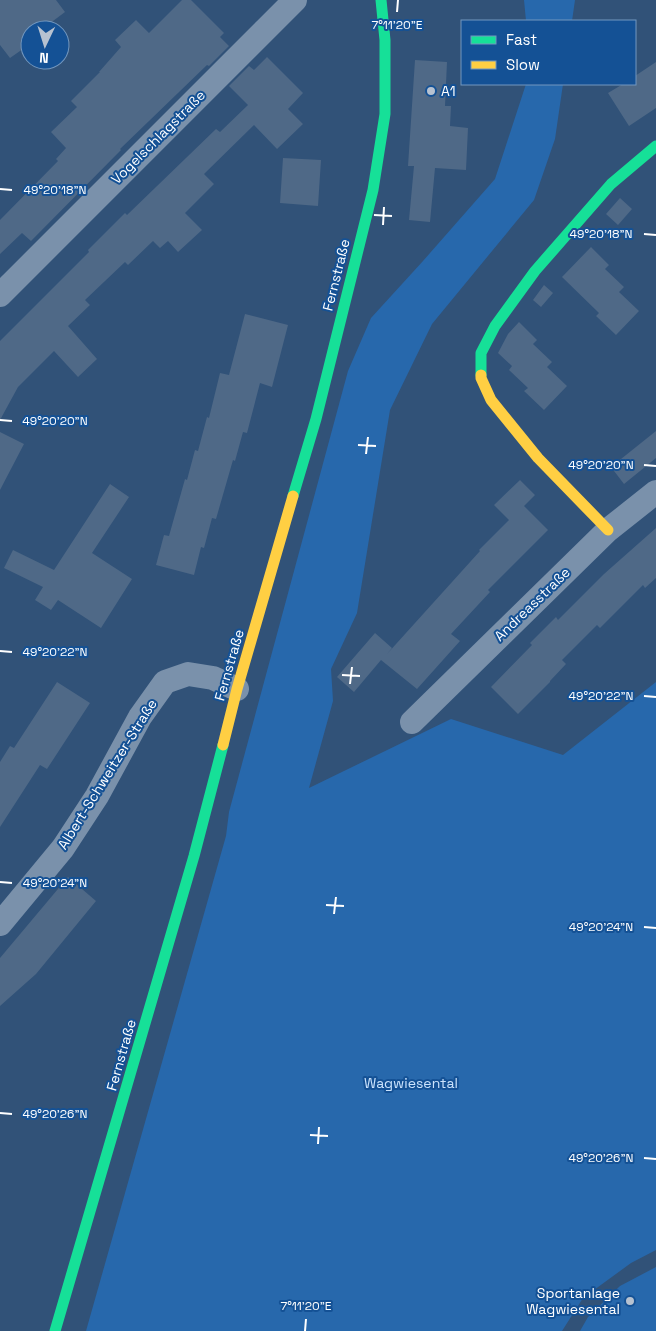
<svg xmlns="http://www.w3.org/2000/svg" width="656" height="1331" viewBox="0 0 656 1331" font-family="'Space Grotesk',sans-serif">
<rect width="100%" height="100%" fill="#315278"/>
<path fill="#2768ac" d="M 524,0 L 575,0 L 572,21 L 526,21 Z
M 526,84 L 563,84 L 555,139 L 534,200 L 432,324 L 390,410 L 357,613 L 331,669 L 333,701 L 309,788 L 451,719 L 563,755 L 656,682 L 656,1250 L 631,1263 L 583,1298 L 562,1331 L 86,1331 L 226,836 L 229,812 L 348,371 L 371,318 L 423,261 L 495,179 Z
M 656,1267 L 656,1331 L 580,1331 L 588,1317 L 620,1286 Z"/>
<path fill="#4f6987" d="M 0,0 L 56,0 L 65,12 L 41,30 L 30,30 L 30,38 L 27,40 L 30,44 L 10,58 L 0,45 Z
M 182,0 L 191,0 L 224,33 L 220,37 L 229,46 L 209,66 L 207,65 L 120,149 L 121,150 L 31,241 L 22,233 L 0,254 L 0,220 L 58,161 L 56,159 L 66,148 L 51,132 L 77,107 L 71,101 L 100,72 L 99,72 L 121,47 L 115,40 L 136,20 L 149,33 Z
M 267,57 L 303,93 L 288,109 L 303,124 L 277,149 L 254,125 L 204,174 L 214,184 L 185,213 L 202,230 L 178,252 L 168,241 L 160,248 L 153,241 L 128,265 L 125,262 L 85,300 L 90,305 L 68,326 L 97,359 L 78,377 L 54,351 L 18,387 L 0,420 L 0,341 L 89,252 L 88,250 L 125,213 L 127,215 L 216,129 L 220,132 L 248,105 L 229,86 L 249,66 L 254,70 Z
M 415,60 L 447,62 L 445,106 L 451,106 L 450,126 L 468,128 L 466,170 L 435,168 L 430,222 L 409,220 L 414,166 L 408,166 Z
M 656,62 L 656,108 L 629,126 L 608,93 L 623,84 L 635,84 L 635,76 Z
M 283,158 L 321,160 L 318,206 L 280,203 Z
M 620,198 L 632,209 L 618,225 L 606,214 Z
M 591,247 L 609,265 L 605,269 L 624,287 L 619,292 L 639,311 L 616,335 L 596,316 L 599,313 L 562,277 Z
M 544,285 L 553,293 L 541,307 L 533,300 Z
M 245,314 L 288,325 L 272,387 L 260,383 L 247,433 L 243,432 L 235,461 L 233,460 L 216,519 L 212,518 L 204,548 L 201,547 L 194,575 L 156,565 L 164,535 L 169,536 L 185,479 L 187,480 L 195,450 L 198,451 L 207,417 L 209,418 L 220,373 L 229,375 Z
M 519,322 L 537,340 L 533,344 L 552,362 L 547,367 L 567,386 L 544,410 L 524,391 L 528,388 L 509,370 L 512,366 L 498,353 L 508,334 Z
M 656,431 L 656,458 L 624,484 L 611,467 Z
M 0,432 L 24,444 L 0,490 Z
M 520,480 L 535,495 L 524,506 L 548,530 L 488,590 L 490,592 L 451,634 L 460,641 L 417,689 L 381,660 L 354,692 L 337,677 L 375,633 L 392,648 L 387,654 L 480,551 L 479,550 L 509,520 L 494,505 Z
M 110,484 L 129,497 L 92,553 L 132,579 L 101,628 L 58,600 L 51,610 L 35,600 L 43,587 L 4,568 L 13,550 L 54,570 Z
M 656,528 L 656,578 L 645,588 L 643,585 L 600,628 L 597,625 L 562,660 L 566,664 L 550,681 L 550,682 L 518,714 L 491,687 L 532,645 L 530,643 L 556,617 L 558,620 L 604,574 Z
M 57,682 L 90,703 L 47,769 L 40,765 L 0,827 L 0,762 L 10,746 L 14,748 Z
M 68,877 L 96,901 L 36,974 L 0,1006 L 0,958 Z"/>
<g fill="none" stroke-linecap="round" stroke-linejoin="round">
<path stroke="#7a91ab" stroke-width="24" d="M 0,295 L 295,0
M 412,722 L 608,530 L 656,492
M 0,924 L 63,848 L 97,796 L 140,717 L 165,682 L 188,674 L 213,678 L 237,689"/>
<path stroke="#16e098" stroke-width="11" d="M 481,375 L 481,353 L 495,326 L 535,271 L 611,184 L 656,146
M 293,496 L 316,419 L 373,190 L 385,114 L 385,40 L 381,0
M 55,1331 L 194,856 L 223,745"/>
<path stroke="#ffcf43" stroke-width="11" d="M 481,375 L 481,378 L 491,400 L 538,458 L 608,530
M 223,745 L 237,689 L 293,496"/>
</g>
<path fill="none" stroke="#fff" stroke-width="2" d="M 397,12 L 398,0M 0,189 L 12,190M 374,215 L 392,216M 383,225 L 384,207M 644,234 L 656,235M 0,420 L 12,421M 358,445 L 376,446M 366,454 L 368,437M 644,465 L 656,466M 0,651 L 12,652M 342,675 L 360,676M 350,684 L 352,667M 644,696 L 656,697M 0,882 L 12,883M 326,905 L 344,906M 334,914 L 336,897M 644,927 L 656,928M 0,1113 L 12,1114M 310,1135 L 328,1136M 318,1144 L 319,1127M 644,1158 L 656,1159M 305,1331 L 306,1319"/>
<g fill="#b7c2d0" stroke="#145195" stroke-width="2">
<circle cx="431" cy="91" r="5"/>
<circle cx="630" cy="1301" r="5"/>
</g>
<g text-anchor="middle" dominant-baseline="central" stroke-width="4" stroke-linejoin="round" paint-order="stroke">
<g font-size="14" fill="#fff" stroke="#145195" text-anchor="start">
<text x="441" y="91">A1</text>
<text x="620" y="1293" text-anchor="end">Sportanlage<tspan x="620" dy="16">Wagwiesental</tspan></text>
</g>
<g font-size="14" fill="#fff" stroke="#145195">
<text transform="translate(158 137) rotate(-45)">Vogelschlagstraße</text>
<text transform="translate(336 275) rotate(-76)">Fernstraße</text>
<text transform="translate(532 604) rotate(-44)">Andreasstraße</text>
<text transform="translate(229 665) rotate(-74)">Fernstraße</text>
<text transform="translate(107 774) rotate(-58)">Albert-Schweitzer-Straße</text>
<text transform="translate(121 1055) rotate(-74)">Fernstraße</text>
</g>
<g font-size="14" fill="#cbe3fd" stroke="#145195">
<text x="411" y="1083">Wagwiesental</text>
</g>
</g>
<g font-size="12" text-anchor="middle" fill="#fff" stroke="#145195" stroke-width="4" stroke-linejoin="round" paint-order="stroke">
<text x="397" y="29">7°11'20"E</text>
<text x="55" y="194">49°20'18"N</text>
<text x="601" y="238">49°20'18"N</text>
<text x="55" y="425">49°20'20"N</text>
<text x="601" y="469">49°20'20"N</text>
<text x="55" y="656">49°20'22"N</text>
<text x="601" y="700">49°20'22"N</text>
<text x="55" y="887">49°20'24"N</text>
<text x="601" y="931">49°20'24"N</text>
<text x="55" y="1118">49°20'26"N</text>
<text x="601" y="1162">49°20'26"N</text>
<text x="306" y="1310">7°11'20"E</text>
</g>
<rect x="461" y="20" width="175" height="65" fill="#145195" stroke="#7297bf"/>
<rect x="471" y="36" width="25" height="8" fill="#16e098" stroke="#7297bf"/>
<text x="506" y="45" font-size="15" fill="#ffffff">Fast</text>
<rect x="471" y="61" width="25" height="8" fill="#ffcf43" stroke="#7297bf"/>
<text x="506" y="70" font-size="15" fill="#ffffff">Slow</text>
<g transform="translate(45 45) rotate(184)"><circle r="24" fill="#145195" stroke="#7297bf"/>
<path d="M0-4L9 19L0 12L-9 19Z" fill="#b7c2d0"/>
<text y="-8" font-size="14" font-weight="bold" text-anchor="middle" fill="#ffffff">N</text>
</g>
</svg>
